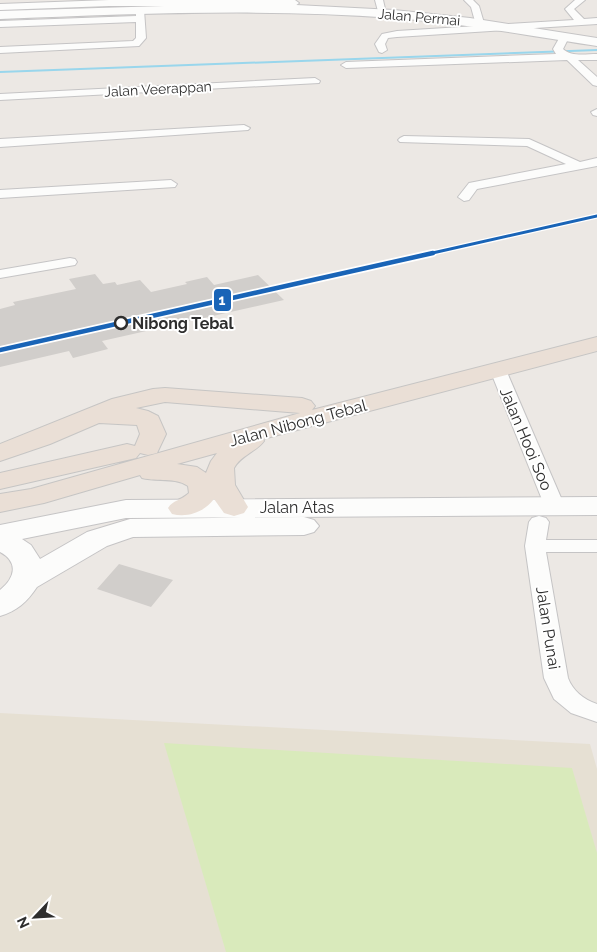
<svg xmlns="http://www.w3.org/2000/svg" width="597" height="952" viewBox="0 0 597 952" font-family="Raleway,sans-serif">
<rect width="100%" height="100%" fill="#ece8e4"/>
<path fill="#e6e0d3" d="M 0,713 L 590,744 L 597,769 L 597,952 L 0,952 Z"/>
<path fill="#d9eabb" d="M 164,743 L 572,768 L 597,853 L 597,952 L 226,952 Z"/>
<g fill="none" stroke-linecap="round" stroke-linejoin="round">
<path fill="#99d6ec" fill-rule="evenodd" d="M 597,49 L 597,51 L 0,73 L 0,71 Z"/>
</g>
<path fill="#d1cecb" d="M 95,274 L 103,284 L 115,282 L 117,285 L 140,280 L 151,292 L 187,284 L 185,282 L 207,277 L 214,285 L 258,275 L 284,300 L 102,341 L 108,349 L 73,358 L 69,351 L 0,367 L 0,309 L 15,305 L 13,302 L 76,289 L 69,279 Z
M 119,564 L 173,580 L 151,607 L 97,589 Z"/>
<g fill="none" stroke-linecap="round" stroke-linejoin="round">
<defs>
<path id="street" d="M 109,0 L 295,0 L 299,3 L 295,6 L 109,6 L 0,10 L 0,4 Z
M 375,0 L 383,0 L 386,13 L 385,15 L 379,15 Z
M 464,0 L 473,0 L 479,6 L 484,23 L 482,25 L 476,25 L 471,7 Z
M 575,0 L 585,0 L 574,9 L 584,19 L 597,18 L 597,24 L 397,37 L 388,38 L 385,44 L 387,50 L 382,53 L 379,52 L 375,44 L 382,34 L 397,31 L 574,20 L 565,9 Z
M 140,7 L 144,10 L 146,38 L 139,46 L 0,53 L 0,47 L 133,41 L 136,38 L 136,22 L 0,27 L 0,21 L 136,16 L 136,10 Z
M 564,34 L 569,37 L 563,49 C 571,57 586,54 597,54 L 597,60 L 578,60 L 597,77 L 597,86 L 593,85 L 567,60 L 346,68 L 341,65 L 346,62 L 556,54 L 553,49 L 561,35 Z
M 315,78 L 320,81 L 319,83 L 0,100 L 0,94 Z
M 597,109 L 597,116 L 593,115 L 591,112 Z
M 244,125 L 250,128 L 248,130 L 0,147 L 0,139 Z
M 404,136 L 529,139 L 580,162 L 597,158 L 597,166 L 477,189 L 469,200 L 464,201 L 458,197 L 469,183 L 566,164 L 527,146 L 400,142 L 398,140 L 400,138 Z
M 171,180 L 177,184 L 175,187 L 0,198 L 0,190 Z
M 70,258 L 75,259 L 77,262 L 75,265 L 0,278 L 0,270 Z
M 498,365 L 504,366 L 506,370 L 565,507 L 562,511 L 555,513 L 548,511 L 545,507 L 490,370 L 492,366 Z
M 539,516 L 546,518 L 549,522 L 546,540 L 597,540 L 597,552 L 546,552 L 568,678 C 573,691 583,699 597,704 L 597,722 L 571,713 L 554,699 L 544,678 L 525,546 L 529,522 L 532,518 Z"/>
<path id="secondary" d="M 197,5 L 296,5 L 394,10 L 470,18 L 597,38 L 597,46 C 530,36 462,23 394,18 C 263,8 131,14 0,19 L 0,11 Z
M 597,497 L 597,515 L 126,518 L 22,539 L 31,545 L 40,559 L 87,532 L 130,519 L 304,517 L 314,520 L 319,526 L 314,532 L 304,535 L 133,537 L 107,546 L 37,587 C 27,602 17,611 0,616 L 0,590 C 15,578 19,562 0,552 L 0,525 L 126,500 Z"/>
<path id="highway" d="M 597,337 L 597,351 L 263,439 L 264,441 C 256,452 241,455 234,468 L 235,485 L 248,507 L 244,513 L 234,516 L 224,513 L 214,499 C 204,512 188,518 172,514 L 168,508 C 173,500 182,500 189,493 L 188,486 C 175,477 158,482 142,478 L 140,475 L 44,503 L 0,512 L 0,494 L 31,489 L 300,413 L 165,402 L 136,408 L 148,411 L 158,416 L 166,434 L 157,453 L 148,455 L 140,453 L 136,458 L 0,489 L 0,473 L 127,444 L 135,446 L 140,434 L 137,425 L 99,423 L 50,444 L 0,461 L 0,444 L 112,399 L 153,389 L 165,388 L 302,398 L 311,401 L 315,406 L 312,410 ZM 217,453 L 211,461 L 206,473 L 197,467 L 177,464 Z"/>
</defs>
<use href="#street" stroke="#c5c4c5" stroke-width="2"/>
<use href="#secondary" stroke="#c5c4c5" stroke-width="2"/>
<use href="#highway" stroke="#c6c5c4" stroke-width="2"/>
<use href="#street" fill="#fcfcfb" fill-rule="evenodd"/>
<use href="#secondary" fill="#fcfcfb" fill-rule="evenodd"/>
<use href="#highway" fill="#eadfd6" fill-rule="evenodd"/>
<defs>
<path id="rail-1-far1" d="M 428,254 L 597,216"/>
<path id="rail-1" d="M 0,350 L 433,253"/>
</defs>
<use href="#rail-1-far1" stroke="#fff" stroke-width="5.5"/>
<use href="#rail-1" stroke="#fff" stroke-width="8"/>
<use href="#rail-1-far1" stroke="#1964b7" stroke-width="3"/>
<use href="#rail-1" stroke="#1964b7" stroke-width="4.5"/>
</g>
<circle fill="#fff" stroke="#2e2e2e" stroke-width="2.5" cx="121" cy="323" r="6"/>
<g text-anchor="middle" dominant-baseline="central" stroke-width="4" stroke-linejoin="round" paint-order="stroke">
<g font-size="14" fill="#2e2e2e" stroke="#fff">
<text transform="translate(419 17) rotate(5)">Jalan Permai</text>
<text transform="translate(158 89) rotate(-3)">Jalan Veerappan</text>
</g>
<g font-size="16" font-weight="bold" fill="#2e2e2e" stroke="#fff" text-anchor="start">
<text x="132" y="323">Nibong Tebal</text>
</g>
<g font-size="16" fill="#2e2e2e" stroke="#fff">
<text transform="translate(298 423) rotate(-15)">Jalan Nibong Tebal</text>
<text transform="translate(526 439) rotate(67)">Jalan Hooi Soo</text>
<text x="297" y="507">Jalan Atas</text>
<text transform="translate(548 628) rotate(81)">Jalan Punai</text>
</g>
</g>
<rect stroke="#fff" stroke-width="2" x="213" y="288" width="19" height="24" rx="5" fill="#1964b7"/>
<g font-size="14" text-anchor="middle" font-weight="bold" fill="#fff">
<text x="222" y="305">1</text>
</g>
<g transform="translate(35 917) rotate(245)" stroke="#ffffff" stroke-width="4" paint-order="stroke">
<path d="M0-4L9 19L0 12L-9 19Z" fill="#2e2e2e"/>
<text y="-8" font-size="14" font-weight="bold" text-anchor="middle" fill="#2e2e2e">N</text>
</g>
</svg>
